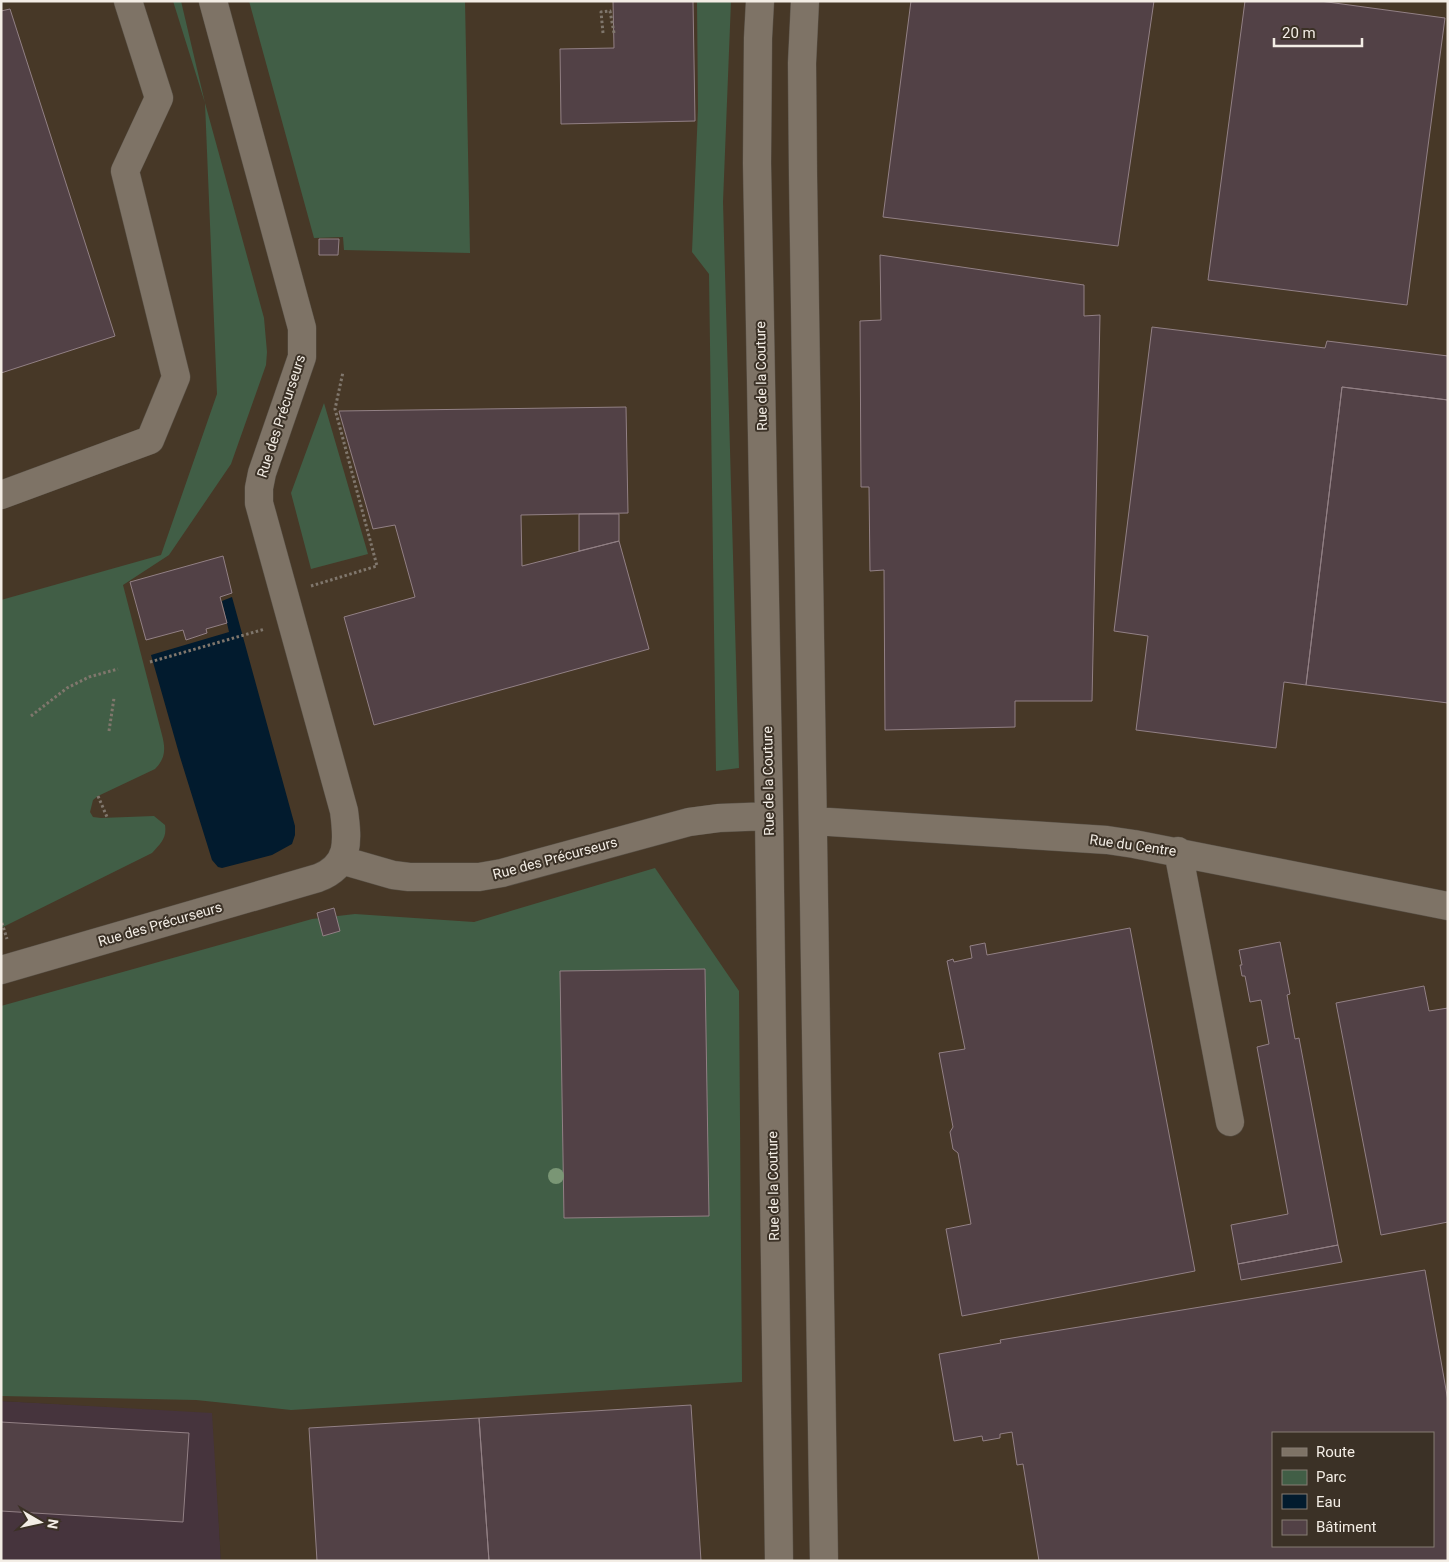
<svg xmlns="http://www.w3.org/2000/svg" width="1449" height="1562" viewBox="0 0 1449 1562" font-family="Roboto,sans-serif">
<rect width="100%" height="100%" fill="#3b3126"/>
<path fill="#46343d" d="M 1,1401 L 213,1412 L 221,1561 L 1,1561 Z"/>
<path fill="#473827" fill-rule="evenodd" d="M 1,1 L 1448,1 L 1448,1561 L 221,1561 L 212,1413 L 1,1401 ZM 1273,1433 L 1433,1433 L 1433,1546 L 1273,1546 Z"/>
<path fill="#415e46" d="M 173,1 L 181,1 L 205,103 L 264,318 L 267,352 L 266,365 L 231,464 L 169,555 L 123,585 L 162,735 C 166,750 165,759 155,769 L 98,796 L 93,800 L 90,812 L 93,817 L 101,818 L 154,816 L 165,825 C 167,838 161,843 152,853 L 1,928 L 1,600 L 161,555 L 217,394 L 205,103 Z
M 249,1 L 465,1 L 470,253 L 344,250 L 343,237 L 314,238 Z
M 697,1 L 731,1 L 723,202 L 739,768 L 716,771 L 709,274 L 692,252 L 698,109 Z
M 324,403 L 368,554 L 311,569 L 291,493 Z
M 655,868 L 739,991 L 742,1382 L 291,1410 L 196,1400 L 1,1396 L 1,1006 L 312,919 L 355,914 L 474,922 Z"/>
<path fill="#021b2e" d="M 232,597 L 295,826 L 295,835 L 292,844 L 272,855 L 222,868 L 218,867 L 212,860 L 180,757 L 151,655 L 229,632 L 222,601 Z"/>
<path fill="#524146" stroke="#928085" fill-rule="evenodd" d="M 613,1 L 693,1 L 695,121 L 561,124 L 560,49 L 614,48 Z
M 911,1 L 1154,1 L 1118,246 L 883,217 Z
M 1245,1 L 1320,1 L 1445,18 L 1407,305 L 1208,280 Z
M 10,9 L 115,336 L 1,373 L 1,11 Z
M 319,239 L 339,239 L 338,255 L 319,255 Z
M 880,255 L 1084,285 L 1084,316 L 1100,315 L 1092,701 L 1015,701 L 1015,727 L 885,730 L 884,570 L 870,571 L 869,487 L 861,487 L 860,321 L 881,320 Z
M 1152,327 L 1325,348 L 1327,341 L 1448,356 L 1448,400 L 1342,387 L 1306,685 L 1284,682 L 1276,748 L 1136,730 L 1148,636 L 1114,631 Z
M 1342,387 L 1448,400 L 1448,703 L 1306,685 Z
M 626,407 L 628,513 L 521,515 L 522,566 L 619,541 L 649,649 L 374,725 L 344,617 L 415,597 L 395,525 L 373,529 L 339,411 Z
M 579,514 L 619,514 L 619,541 L 579,551 Z
M 223,556 L 232,593 L 220,597 L 227,623 L 206,629 L 207,633 L 186,640 L 183,630 L 146,640 L 130,582 Z
M 334,908 L 340,931 L 323,936 L 317,913 Z
M 1130,928 L 1195,1271 L 962,1316 L 946,1229 L 971,1224 L 958,1153 L 953,1149 L 950,1132 L 953,1127 L 939,1053 L 965,1049 L 947,961 L 953,959 L 954,962 L 972,958 L 970,946 L 985,943 L 987,955 Z
M 1280,942 L 1290,994 L 1287,995 L 1295,1039 L 1299,1038 L 1338,1245 L 1238,1264 L 1231,1225 L 1288,1214 L 1257,1047 L 1269,1044 L 1261,1000 L 1250,1002 L 1245,976 L 1242,976 L 1240,965 L 1242,965 L 1239,950 Z
M 705,969 L 709,1216 L 564,1218 L 560,971 Z
M 1424,986 L 1429,1011 L 1448,1008 L 1448,1222 L 1381,1235 L 1336,1003 Z
M 1338,1245 L 1342,1262 L 1241,1280 L 1238,1264 Z
M 1425,1270 L 1448,1401 L 1448,1561 L 1039,1561 L 1023,1464 L 1017,1465 L 1012,1432 L 1000,1434 L 1000,1438 L 983,1441 L 982,1436 L 954,1441 L 939,1354 L 1001,1343 L 1000,1340 ZM 1273,1433 L 1433,1433 L 1433,1546 L 1273,1546 Z
M 691,1405 L 701,1561 L 489,1561 L 479,1418 Z
M 479,1418 L 489,1561 L 317,1561 L 309,1428 Z
M 1,1422 L 189,1433 L 183,1522 L 1,1511 Z"/>
<g fill="none" stroke-linecap="round" stroke-linejoin="round">
<defs>
<path id="minor" d="M 760,1 L 758,38 L 757,163 L 769,816 L 779,1561
M 805,1 L 802,63 L 803,175 L 824,1561
M 1,495 L 150,440 L 176,377 L 125,171 L 159,98 L 128,1
M 814,821 L 1107,840 L 1134,844 L 1448,906
M 1178,851 L 1230,1122
M 341,860 L 393,875 L 409,877 L 479,877 L 502,873 L 689,822 L 719,818 L 769,816
M 1,970 L 318,878 C 350,866 348,841 344,811 L 259,503 L 259,488 L 262,473 L 302,357 L 302,328 L 213,1"/>
</defs>
<use href="#minor" stroke="#585046" stroke-width="29"/>
<path stroke="#80776d" stroke-width="3" stroke-dasharray="2.5 2.5" stroke-linecap="butt" d="M 603,33 L 601,12 L 610,11 L 614,33
M 311,586 L 377,566 L 335,409 L 343,372
M 150,662 L 265,629
M 31,716 L 67,688 L 89,677 L 118,669
M 109,731 L 114,698
M 98,796 L 107,817
M 2,923 L 7,939"/>
<use href="#minor" stroke="#7e7366" stroke-width="28"/>
</g>
<circle fill="#7a9675" cx="556" cy="1176" r="8"/>
<g text-anchor="middle" dominant-baseline="central" stroke-width="4" stroke-linejoin="round" paint-order="stroke">
<g font-size="14" fill="#f3ede5" stroke="#3b3126">
<text transform="translate(761 376) rotate(-91)">Rue de la Couture</text>
<text transform="translate(281 416) rotate(-72)">Rue des Précurseurs</text>
<text transform="translate(768 781) rotate(-91)">Rue de la Couture</text>
<text transform="translate(1133 845) rotate(8)">Rue du Centre</text>
<text transform="translate(555 858) rotate(-15)">Rue des Précurseurs</text>
<text transform="translate(160 924) rotate(-16)">Rue des Précurseurs</text>
<text transform="translate(773 1186) rotate(-91)">Rue de la Couture</text>
</g>
</g>
<rect width="1449" height="1562" fill="none" stroke="#f3ede5" stroke-width="5"/>
<rect x="1272" y="1432" width="162" height="115" fill="#3b3126" stroke="#857c72"/>
<rect x="1282" y="1448" width="25" height="8" fill="#7e7366" stroke="#857c72"/>
<text x="1316" y="1457" font-size="15" fill="#f3ede5">Route</text>
<rect x="1282" y="1470" width="25" height="15" fill="#415e46" stroke="#857c72"/>
<text x="1316" y="1482" font-size="15" fill="#f3ede5">Parc</text>
<rect x="1282" y="1494" width="25" height="15" fill="#021b2e" stroke="#857c72"/>
<text x="1316" y="1507" font-size="15" fill="#f3ede5">Eau</text>
<rect x="1282" y="1520" width="25" height="15" fill="#524146" stroke="#857c72"/>
<text x="1316" y="1532" font-size="15" fill="#f3ede5">Bâtiment</text>
<g transform="translate(40 1522) rotate(99)" stroke="#3b3126" stroke-width="4" paint-order="stroke">
<path d="M0-4L9 19L0 12L-9 19Z" fill="#f3ede5"/>
<text y="-8" font-size="14" font-weight="bold" text-anchor="middle" fill="#f3ede5">N</text>
</g>
<path d="M1274 38v8h88v-8" fill="none" stroke="#f3ede5" stroke-width="2.5"/>
<text x="1282" y="38" font-size="15" fill="#f3ede5" stroke="#3b3126" stroke-width="4" paint-order="stroke">20 m</text>
</svg>
